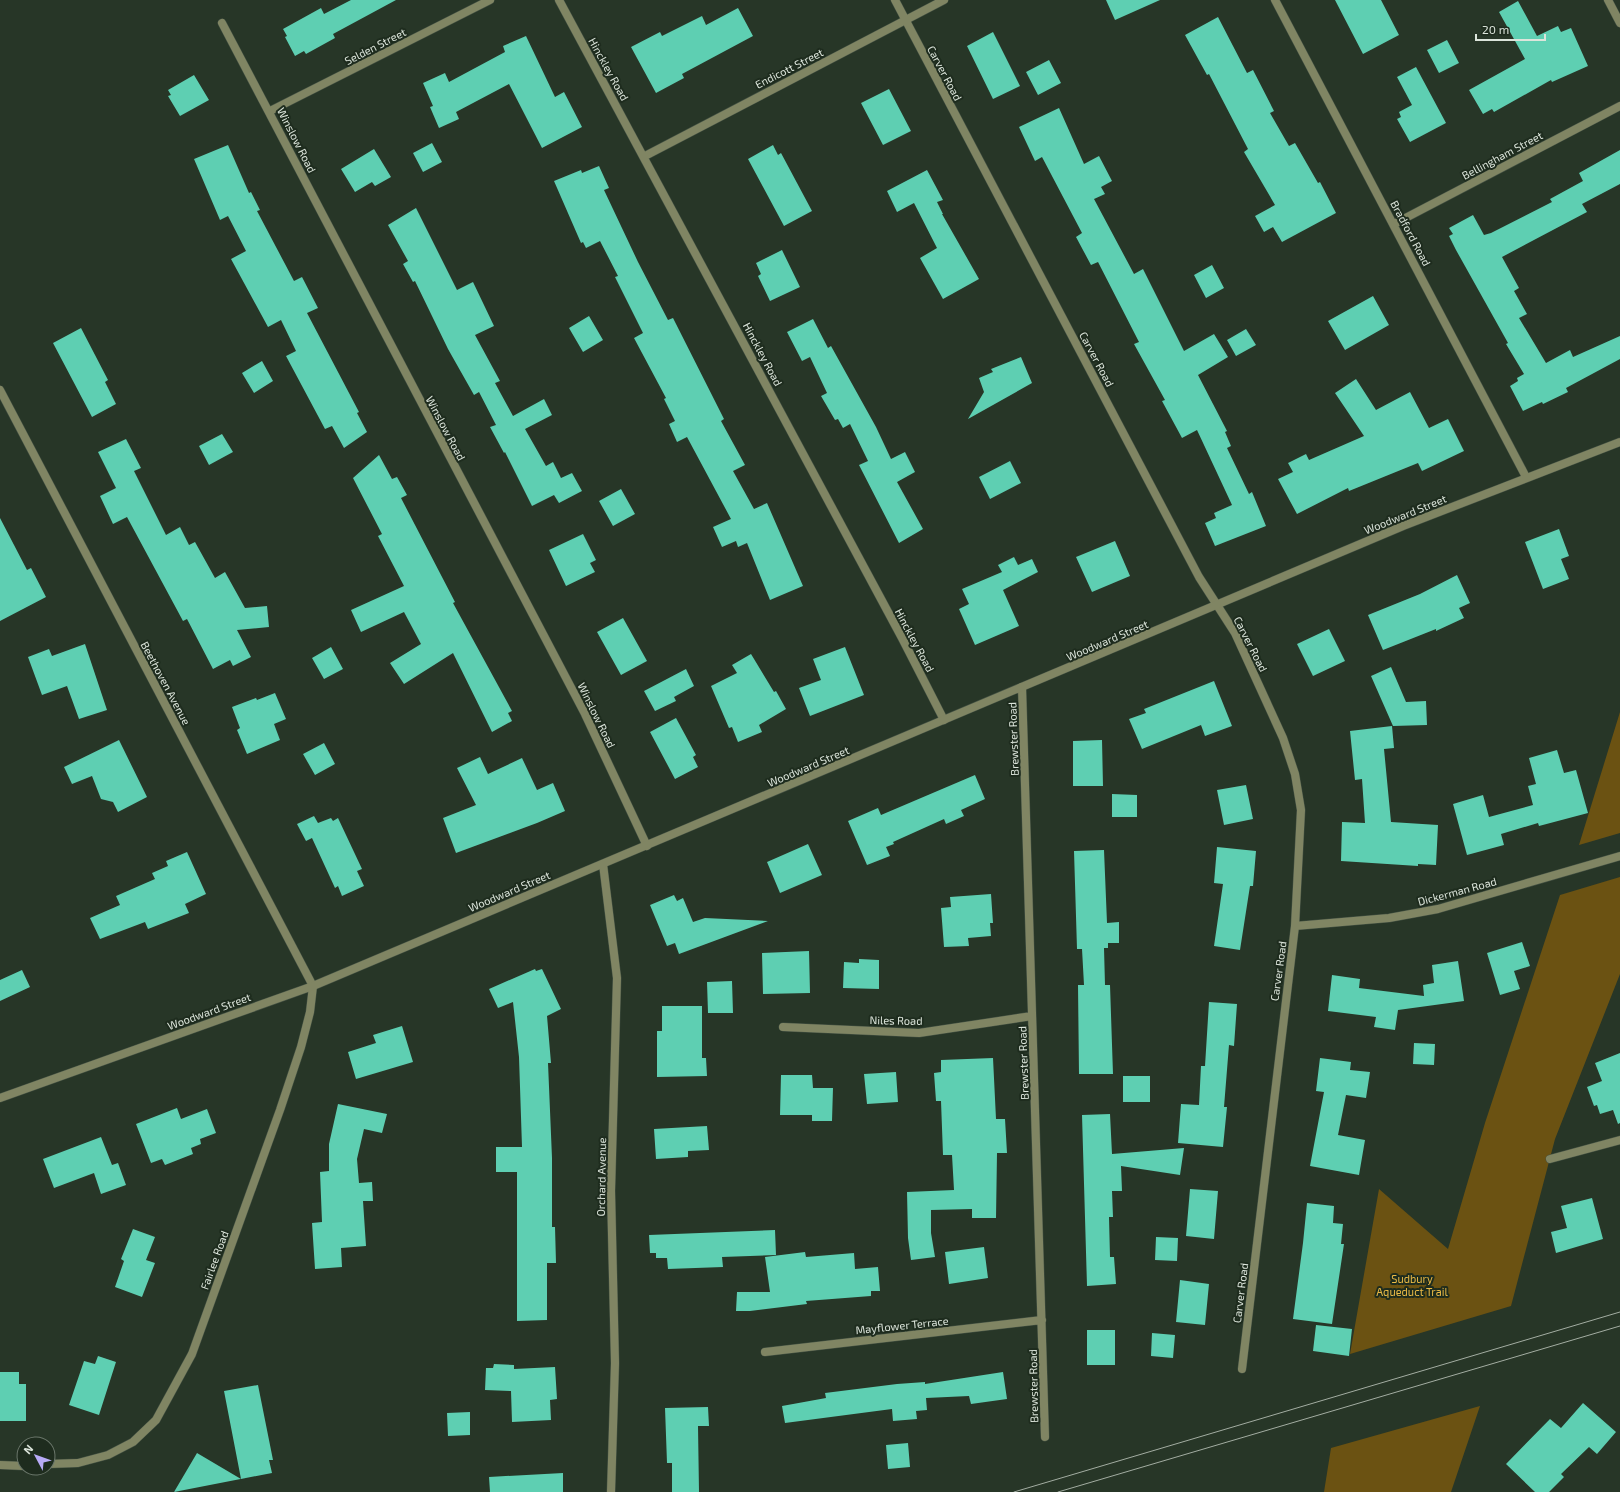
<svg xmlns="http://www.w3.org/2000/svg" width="1620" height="1492" viewBox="0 0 1620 1492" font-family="'Exo 2',sans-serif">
<rect width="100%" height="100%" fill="#273627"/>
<path fill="#6b5212" d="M 1620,712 L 1620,833 L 1579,845 Z
M 1620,877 L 1620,974 L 1555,1139 L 1511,1306 L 1350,1354 L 1379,1189 L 1448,1249 L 1485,1123 L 1560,895 Z
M 1480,1406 L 1451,1492 L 1324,1492 L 1331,1448 Z"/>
<path fill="#5ecfb2" d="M 351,0 L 396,0 L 333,34 L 335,38 L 306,54 L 304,51 L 295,56 L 285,37 L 287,36 L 283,29 L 321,8 L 324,14 Z
M 1106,0 L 1160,0 L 1115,20 Z
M 1335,0 L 1381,0 L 1399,35 L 1363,54 Z
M 1518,1 L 1537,36 L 1558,26 L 1561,32 L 1571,28 L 1588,66 L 1552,82 L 1551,80 L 1494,112 L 1492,109 L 1483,114 L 1469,90 L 1525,59 L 1499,12 Z
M 738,8 L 753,36 L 682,74 L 684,78 L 656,93 L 631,47 L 660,32 L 662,36 L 702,16 L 706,25 Z
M 1218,17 L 1247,73 L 1253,70 L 1274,111 L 1270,113 L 1289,146 L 1295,143 L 1318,183 L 1320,182 L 1336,213 L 1282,242 L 1273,227 L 1264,232 L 1255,216 L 1275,205 L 1244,152 L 1248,149 L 1209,74 L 1207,75 L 1185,35 Z
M 993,32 L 1020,86 L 993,99 L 967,46 Z
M 526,36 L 555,97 L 564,92 L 582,127 L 542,148 L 509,84 L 456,112 L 459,119 L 439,128 L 430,107 L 433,106 L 423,83 L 445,73 L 449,82 L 505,52 L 503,46 Z
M 1447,40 L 1459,63 L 1439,73 L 1427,50 Z
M 1049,60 L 1061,83 L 1038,95 L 1026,72 Z
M 1416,67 L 1446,123 L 1410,142 L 1397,119 L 1401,117 L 1399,112 L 1412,105 L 1397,77 Z
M 194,75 L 209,100 L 180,116 L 168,96 L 171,95 L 168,90 Z
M 889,89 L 911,131 L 883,145 L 861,103 Z
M 1059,108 L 1084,164 L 1099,156 L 1112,181 L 1101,187 L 1105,194 L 1094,199 L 1134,274 L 1143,269 L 1184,351 L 1214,334 L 1228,357 L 1198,375 L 1227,431 L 1225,432 L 1231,446 L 1227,448 L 1249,494 L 1252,492 L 1266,526 L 1215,546 L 1205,523 L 1216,518 L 1214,513 L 1232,505 L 1197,430 L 1182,438 L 1162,401 L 1165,400 L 1134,344 L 1139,342 L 1098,262 L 1091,265 L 1076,237 L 1082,233 L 1042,157 L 1035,161 L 1019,127 Z
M 432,143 L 442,162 L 423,172 L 413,153 Z
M 228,145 L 249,193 L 251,192 L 260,210 L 257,211 L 294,281 L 302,277 L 318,308 L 307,313 L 359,412 L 357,413 L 367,432 L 344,448 L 332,426 L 325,429 L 286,356 L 296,351 L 281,320 L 268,327 L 231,259 L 246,251 L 228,216 L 220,220 L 194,159 Z
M 773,145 L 778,155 L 781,153 L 812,211 L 784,226 L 748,159 Z
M 374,149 L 391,177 L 375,186 L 372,182 L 355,192 L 341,169 Z
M 1620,150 L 1620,184 L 1582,204 L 1587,212 L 1502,257 L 1519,288 L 1514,291 L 1527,314 L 1519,318 L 1546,363 L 1570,350 L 1573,357 L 1620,336 L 1620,359 L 1566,388 L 1568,392 L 1543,404 L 1542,402 L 1523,411 L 1510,386 L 1518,381 L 1517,378 L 1524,374 L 1506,344 L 1508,343 L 1456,250 L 1449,236 L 1453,234 L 1449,228 L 1473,215 L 1484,235 L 1491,233 L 1552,202 L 1550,199 L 1583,181 L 1579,173 Z
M 599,166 L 609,188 L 604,190 L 638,262 L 668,320 L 673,318 L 724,419 L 721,421 L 745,465 L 733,471 L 754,509 L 767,503 L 803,586 L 770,600 L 747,543 L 738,547 L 736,541 L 722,547 L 713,527 L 731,519 L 687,437 L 677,442 L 669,424 L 675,421 L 664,399 L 666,398 L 634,338 L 643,333 L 615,277 L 618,276 L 600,241 L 586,248 L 583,242 L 581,243 L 554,181 L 581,170 L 582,173 Z
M 927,170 L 943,200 L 937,202 L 943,214 L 942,214 L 979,279 L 943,299 L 920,258 L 937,248 L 914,203 L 897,212 L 887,191 Z
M 416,208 L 457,290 L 473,282 L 494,326 L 475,335 L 500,381 L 495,383 L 513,416 L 544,399 L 552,415 L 525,429 L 546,466 L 553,462 L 561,478 L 572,473 L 582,491 L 559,503 L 554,495 L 532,506 L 505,452 L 504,453 L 490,427 L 496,425 L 479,392 L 474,395 L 448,349 L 415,281 L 413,282 L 403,264 L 408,261 L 388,225 Z
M 782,250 L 800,287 L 770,301 L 758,276 L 761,274 L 756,263 Z
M 1212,265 L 1224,288 L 1206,298 L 1194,275 Z
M 1373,296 L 1389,325 L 1345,350 L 1328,321 Z
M 589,316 L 603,340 L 583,352 L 569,328 Z
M 813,319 L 828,348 L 831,346 L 876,427 L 891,459 L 905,452 L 915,472 L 897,482 L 923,529 L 899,543 L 859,465 L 868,461 L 850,424 L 843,428 L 838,419 L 835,420 L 821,396 L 827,393 L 810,357 L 802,361 L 787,332 Z
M 81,328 L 108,380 L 105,382 L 116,404 L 92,417 L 53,343 Z
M 1246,329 L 1256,345 L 1236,356 L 1227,340 Z
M 1021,357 L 1032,383 L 968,419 L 984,392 L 979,378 L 993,372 L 991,369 Z
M 262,361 L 273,381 L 254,393 L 242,373 Z
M 1356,379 L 1376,410 L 1410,392 L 1429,428 L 1448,419 L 1464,451 L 1422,471 L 1418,463 L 1349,491 L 1348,488 L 1297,514 L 1278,479 L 1293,472 L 1288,463 L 1306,454 L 1309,460 L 1364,436 L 1335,393 Z
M 222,434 L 233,452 L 209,465 L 199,446 Z
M 126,439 L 141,468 L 134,471 L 166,535 L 180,527 L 189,545 L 195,542 L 215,578 L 225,572 L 245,608 L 267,606 L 269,627 L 237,630 L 251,657 L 233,666 L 230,660 L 213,669 L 187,619 L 183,621 L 127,517 L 113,524 L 100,496 L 116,488 L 98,452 Z
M 379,455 L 392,479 L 397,477 L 407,495 L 401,498 L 455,602 L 453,603 L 512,711 L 508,713 L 512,721 L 492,732 L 453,653 L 404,684 L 390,663 L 421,644 L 404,612 L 361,632 L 351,610 L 404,586 L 378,536 L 382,534 L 353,478 Z
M 1010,461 L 1021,483 L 990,499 L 979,477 Z
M 621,489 L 635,514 L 613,526 L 599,501 Z
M 0,518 L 27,570 L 31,568 L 46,597 L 0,621 Z
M 1559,529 L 1569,556 L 1561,559 L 1569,579 L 1543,589 L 1525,542 Z
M 583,534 L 596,560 L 590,563 L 595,572 L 566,586 L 549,550 Z
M 1115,541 L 1130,576 L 1092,592 L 1076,557 Z
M 1014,557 L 1018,565 L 1032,559 L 1038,572 L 1003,590 L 1019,626 L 975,645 L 959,609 L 969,604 L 962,589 L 1002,572 L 998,565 Z
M 1457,575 L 1470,603 L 1459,608 L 1464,618 L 1436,631 L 1436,629 L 1383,650 L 1368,615 L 1420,594 Z
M 623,618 L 647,661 L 621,675 L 597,632 Z
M 1329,629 L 1345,661 L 1313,676 L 1297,644 Z
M 85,644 L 107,710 L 79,719 L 67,686 L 42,695 L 28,657 L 49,649 L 52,656 Z
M 331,647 L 343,669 L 324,679 L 312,658 Z
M 845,647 L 864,695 L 810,716 L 799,688 L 821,680 L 813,659 Z
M 751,654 L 774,692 L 776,691 L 786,709 L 759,725 L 762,732 L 738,742 L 732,727 L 729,728 L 711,686 L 737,673 L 732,665 Z
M 1391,667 L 1406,702 L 1426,701 L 1427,725 L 1393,726 L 1371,676 Z
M 686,669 L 694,686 L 674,697 L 676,701 L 655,711 L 644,691 Z
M 1214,681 L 1232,726 L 1205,736 L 1201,725 L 1142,749 L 1129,719 L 1146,713 L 1144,709 Z
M 275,693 L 286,719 L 274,724 L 280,740 L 247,754 L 237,730 L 240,728 L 232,707 L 256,698 L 257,700 Z
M 676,718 L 696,755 L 693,757 L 698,767 L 675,779 L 650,732 Z
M 1392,726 L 1394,748 L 1384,749 L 1391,822 L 1438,825 L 1436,865 L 1418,864 L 1418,866 L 1341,861 L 1342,822 L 1365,823 L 1362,779 L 1355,780 L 1350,731 Z
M 119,740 L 147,797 L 118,812 L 113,802 L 101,799 L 92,776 L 72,784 L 64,767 Z
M 1102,740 L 1103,786 L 1073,786 L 1073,741 Z
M 324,743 L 335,764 L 315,775 L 303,754 Z
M 1557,750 L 1564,773 L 1576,770 L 1588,813 L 1539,826 L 1538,823 L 1501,834 L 1504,845 L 1467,855 L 1453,804 L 1483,795 L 1489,817 L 1533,805 L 1528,786 L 1536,784 L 1529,758 Z
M 480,757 L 488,774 L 522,758 L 537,790 L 553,783 L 565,811 L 537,823 L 456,853 L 443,818 L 476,805 L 457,768 Z
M 975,775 L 985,799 L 961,810 L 964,816 L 946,824 L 944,819 L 893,842 L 894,844 L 886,847 L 890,856 L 867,865 L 848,821 L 878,808 L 881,815 Z
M 1246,785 L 1253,819 L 1224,825 L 1217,790 Z
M 1112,794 L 1137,795 L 1137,817 L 1112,817 Z
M 314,816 L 318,823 L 331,818 L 333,821 L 338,818 L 362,869 L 357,871 L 364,886 L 342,896 L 338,886 L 335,888 L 312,838 L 306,841 L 297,824 Z
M 808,844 L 822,875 L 780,893 L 767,862 Z
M 1217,847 L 1256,851 L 1253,886 L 1250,886 L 1240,950 L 1214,946 L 1223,884 L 1214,883 Z
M 1104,850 L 1107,923 L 1119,922 L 1119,943 L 1108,943 L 1108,948 L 1104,948 L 1105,985 L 1110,985 L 1113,1074 L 1079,1074 L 1078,985 L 1084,985 L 1082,949 L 1077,949 L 1074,851 Z
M 187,852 L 206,894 L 185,904 L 189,913 L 148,929 L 145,922 L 100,939 L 90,918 L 120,905 L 116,896 L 155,879 L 152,873 L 168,866 L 166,861 Z
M 991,894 L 993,923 L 990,923 L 991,936 L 968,938 L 969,946 L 944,947 L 941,908 L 951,907 L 950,897 Z
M 674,895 L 677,901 L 683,898 L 693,922 L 705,918 L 768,921 L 679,954 L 675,943 L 667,946 L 650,905 Z
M 1522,942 L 1530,966 L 1514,971 L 1520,989 L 1500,995 L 1487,953 Z
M 809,951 L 810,993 L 763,994 L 762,953 Z
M 859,959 L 879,960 L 879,989 L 843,988 L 844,962 L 859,963 Z
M 1458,961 L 1464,1001 L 1398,1010 L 1395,1030 L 1374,1027 L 1376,1017 L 1328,1011 L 1332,975 L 1360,979 L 1359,988 L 1424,996 L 1423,985 L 1434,983 L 1432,965 Z
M 535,969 L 536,971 L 542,969 L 561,1009 L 547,1016 L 551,1063 L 548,1063 L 552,1158 L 552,1227 L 555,1227 L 556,1263 L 547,1263 L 547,1320 L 517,1321 L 517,1172 L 496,1172 L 496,1147 L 522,1147 L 519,1057 L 513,1002 L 498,1008 L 489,989 Z
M 22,970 L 30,987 L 0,1001 L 0,980 Z
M 732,981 L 733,1013 L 708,1013 L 707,982 Z
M 1209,1002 L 1237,1004 L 1234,1046 L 1229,1045 L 1224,1107 L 1227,1107 L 1223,1147 L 1178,1143 L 1181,1104 L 1199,1105 L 1201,1066 L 1205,1066 Z
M 662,1006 L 702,1006 L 702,1058 L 706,1058 L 707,1076 L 657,1077 L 657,1031 L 662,1031 Z
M 402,1026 L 413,1062 L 356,1079 L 348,1052 L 376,1043 L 373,1035 Z
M 1414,1043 L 1435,1044 L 1434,1065 L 1413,1064 Z
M 1620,1053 L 1620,1123 L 1618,1124 L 1613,1110 L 1600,1114 L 1597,1105 L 1594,1106 L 1587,1087 L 1602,1081 L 1595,1063 Z
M 993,1058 L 996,1119 L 1005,1119 L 1007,1153 L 997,1153 L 996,1218 L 972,1218 L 972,1209 L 931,1210 L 931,1233 L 935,1257 L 911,1260 L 908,1238 L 907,1192 L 954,1190 L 952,1155 L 943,1155 L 941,1101 L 936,1101 L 934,1073 L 941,1072 L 941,1060 Z
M 1320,1058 L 1351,1062 L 1350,1070 L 1370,1072 L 1366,1098 L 1346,1095 L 1338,1135 L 1365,1140 L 1359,1175 L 1310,1166 L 1324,1092 L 1316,1091 Z
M 896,1072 L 898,1102 L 867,1104 L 864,1074 Z
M 781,1075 L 812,1075 L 813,1088 L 833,1088 L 832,1121 L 812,1121 L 812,1115 L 780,1115 Z
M 1123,1076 L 1150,1076 L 1150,1102 L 1123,1102 Z
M 338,1104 L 387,1114 L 382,1133 L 364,1129 L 357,1159 L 359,1183 L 372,1182 L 373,1201 L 363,1201 L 366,1246 L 341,1248 L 342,1267 L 315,1269 L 312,1223 L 322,1222 L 320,1172 L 329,1171 L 329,1144 Z
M 177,1108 L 181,1119 L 207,1109 L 216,1133 L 200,1139 L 201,1144 L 191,1148 L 193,1154 L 165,1165 L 162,1159 L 151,1163 L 136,1124 Z
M 1110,1114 L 1112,1154 L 1184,1148 L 1180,1175 L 1121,1166 L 1122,1191 L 1112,1191 L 1113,1217 L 1109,1217 L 1110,1257 L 1114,1257 L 1116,1284 L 1087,1286 L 1082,1115 Z
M 707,1126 L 709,1150 L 688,1151 L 688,1157 L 656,1159 L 654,1129 Z
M 101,1137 L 112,1165 L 118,1163 L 126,1185 L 101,1194 L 94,1173 L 54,1188 L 43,1159 Z
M 1190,1189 L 1218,1191 L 1214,1239 L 1186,1236 Z
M 1592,1198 L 1603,1239 L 1556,1253 L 1551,1232 L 1567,1228 L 1561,1206 Z
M 1307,1203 L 1334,1206 L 1333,1223 L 1343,1224 L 1341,1244 L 1344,1244 L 1332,1324 L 1293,1319 L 1303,1243 Z
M 133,1229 L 155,1237 L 146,1260 L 155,1263 L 142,1297 L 115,1287 L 124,1261 L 121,1259 Z
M 775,1230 L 776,1255 L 722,1257 L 723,1267 L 668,1269 L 667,1258 L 656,1258 L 656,1253 L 650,1253 L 649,1235 Z
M 1156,1237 L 1178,1238 L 1177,1261 L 1155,1260 Z
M 984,1247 L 988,1278 L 949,1284 L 945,1252 Z
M 805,1252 L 806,1257 L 854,1253 L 855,1269 L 878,1267 L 880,1291 L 871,1291 L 871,1296 L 806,1301 L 807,1304 L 750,1311 L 736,1311 L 737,1292 L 770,1292 L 765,1257 Z
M 1180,1280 L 1209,1284 L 1205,1325 L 1176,1322 Z
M 1316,1325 L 1352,1329 L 1349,1356 L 1313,1351 Z
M 1087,1330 L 1115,1330 L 1115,1365 L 1087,1365 Z
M 1152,1333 L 1175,1335 L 1173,1358 L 1151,1356 Z
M 98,1356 L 116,1362 L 99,1415 L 69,1405 L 84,1361 L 95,1364 Z
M 494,1364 L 514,1365 L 514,1369 L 555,1367 L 557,1399 L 550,1400 L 551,1420 L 512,1422 L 511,1391 L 485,1390 L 486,1368 L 493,1368 Z
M 0,1372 L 19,1372 L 19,1384 L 26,1384 L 26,1421 L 0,1421 Z
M 1003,1372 L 1007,1399 L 971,1404 L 969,1396 L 926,1398 L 927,1410 L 916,1411 L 917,1419 L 893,1421 L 892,1409 L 785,1423 L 782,1406 L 826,1398 L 825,1393 L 897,1384 L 925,1382 L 925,1384 Z
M 258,1385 L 273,1460 L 269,1460 L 272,1473 L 174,1492 L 197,1453 L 241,1479 L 224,1391 Z
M 1583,1403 L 1616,1432 L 1597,1454 L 1589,1447 L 1561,1474 L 1564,1477 L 1549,1492 L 1535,1492 L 1506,1464 L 1550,1419 L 1561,1428 Z
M 708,1407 L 709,1426 L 698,1426 L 699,1492 L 672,1492 L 672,1463 L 667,1463 L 665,1408 Z
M 470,1412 L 470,1435 L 448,1436 L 447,1413 Z
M 908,1443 L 910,1467 L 888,1469 L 886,1445 Z
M 563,1473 L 563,1492 L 490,1492 L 489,1477 Z"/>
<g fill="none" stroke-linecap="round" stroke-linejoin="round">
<defs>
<path id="minor" d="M 559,0 L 902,638 L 944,720
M 895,0 L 1199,577 L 1235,633 L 1283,738 L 1295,774 L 1301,810 L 1295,926 L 1242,1369
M 1275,0 L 1526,477
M 1608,0 L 1620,23
M 222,23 L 585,714 L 647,846
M 270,111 L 490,0
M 645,156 L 944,0
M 1394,224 L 1620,106
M 0,390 L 313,986 L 310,1012 L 301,1047 L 280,1110 L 192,1354 L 156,1420 L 133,1442 L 108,1455 L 78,1463 L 48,1464
M 1022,687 L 1045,1437
M 603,864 L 617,978 L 611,1191 L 615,1363 L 611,1492
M 1295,926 L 1389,918 L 1438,909 L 1620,856
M 783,1027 L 919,1033 L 1032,1016
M 1550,1159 L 1620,1140
M 765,1352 L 1042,1320
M 0,1465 L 24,1466"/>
<path id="tertiary" d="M 0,1098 L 313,986 L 1403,526 L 1620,442"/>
</defs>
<use href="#minor" stroke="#445244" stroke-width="9"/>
<use href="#tertiary" stroke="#445244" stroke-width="9"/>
<use href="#minor" stroke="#808563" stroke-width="8"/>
<use href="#tertiary" stroke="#808563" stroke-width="8"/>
<path stroke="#a3ada2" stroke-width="1" d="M 1014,1492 L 1620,1312
M 1058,1492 L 1620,1326"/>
</g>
<g text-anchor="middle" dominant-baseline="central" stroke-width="4" stroke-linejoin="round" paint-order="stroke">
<g font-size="11" fill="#dce5db" stroke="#1e2c1e">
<text transform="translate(375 46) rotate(-27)">Selden Street</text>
<text transform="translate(789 68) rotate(-27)">Endicott Street</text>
<text transform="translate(609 69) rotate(61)">Hinckley Road</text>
<text transform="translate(945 73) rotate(62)">Carver Road</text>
<text transform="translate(297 140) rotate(63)">Winslow Road</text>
<text transform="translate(1502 155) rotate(-28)">Bellingham Street</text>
<text transform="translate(1411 233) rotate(62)">Bradford Road</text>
<text transform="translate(763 354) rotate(62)">Hinckley Road</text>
<text transform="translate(1097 359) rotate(62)">Carver Road</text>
<text transform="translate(446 428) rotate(62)">Winslow Road</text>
<text transform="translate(1405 514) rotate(-22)">Woodward Street</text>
<text transform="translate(915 640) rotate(62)">Hinckley Road</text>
<text transform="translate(1107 640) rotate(-23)">Woodward Street</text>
<text transform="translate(1251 644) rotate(63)">Carver Road</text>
<text transform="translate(166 683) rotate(62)">Beethoven Avenue</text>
<text transform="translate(597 715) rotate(64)">Winslow Road</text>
<text transform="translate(1013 739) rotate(-92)">Brewster Road</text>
<text transform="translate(808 766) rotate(-23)">Woodward Street</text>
<text transform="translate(509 891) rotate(-23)">Woodward Street</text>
<text transform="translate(1457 891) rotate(-15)">Dickerman Road</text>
<text transform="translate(1278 971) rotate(-82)">Carver Road</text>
<text transform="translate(209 1011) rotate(-20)">Woodward Street</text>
<text transform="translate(896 1020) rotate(1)">Niles Road</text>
<text transform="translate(1023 1063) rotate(-92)">Brewster Road</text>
<text transform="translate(601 1177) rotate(-89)">Orchard Avenue</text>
<text transform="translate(214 1260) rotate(-70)">Fairlee Road</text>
<text transform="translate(1240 1293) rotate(-83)">Carver Road</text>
<text transform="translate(902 1325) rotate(-6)">Mayflower Terrace</text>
<text transform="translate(1033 1386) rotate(-91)">Brewster Road</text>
</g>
<g font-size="11" fill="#ebbb46" stroke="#1e2c1e">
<text x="1412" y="1278">Sudbury<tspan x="1412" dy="13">Aqueduct Trail</tspan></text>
</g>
</g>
<g transform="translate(36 1456) rotate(311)"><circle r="19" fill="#1e2c1e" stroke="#6a766a"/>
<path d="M0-3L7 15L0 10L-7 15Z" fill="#b8abf7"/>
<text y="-6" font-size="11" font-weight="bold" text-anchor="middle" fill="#dce5db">N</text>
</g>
<path d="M1476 34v6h69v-6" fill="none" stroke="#dce5db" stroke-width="2"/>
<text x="1482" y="34" font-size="12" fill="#dce5db" stroke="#1e2c1e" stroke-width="3" paint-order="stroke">20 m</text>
</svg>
